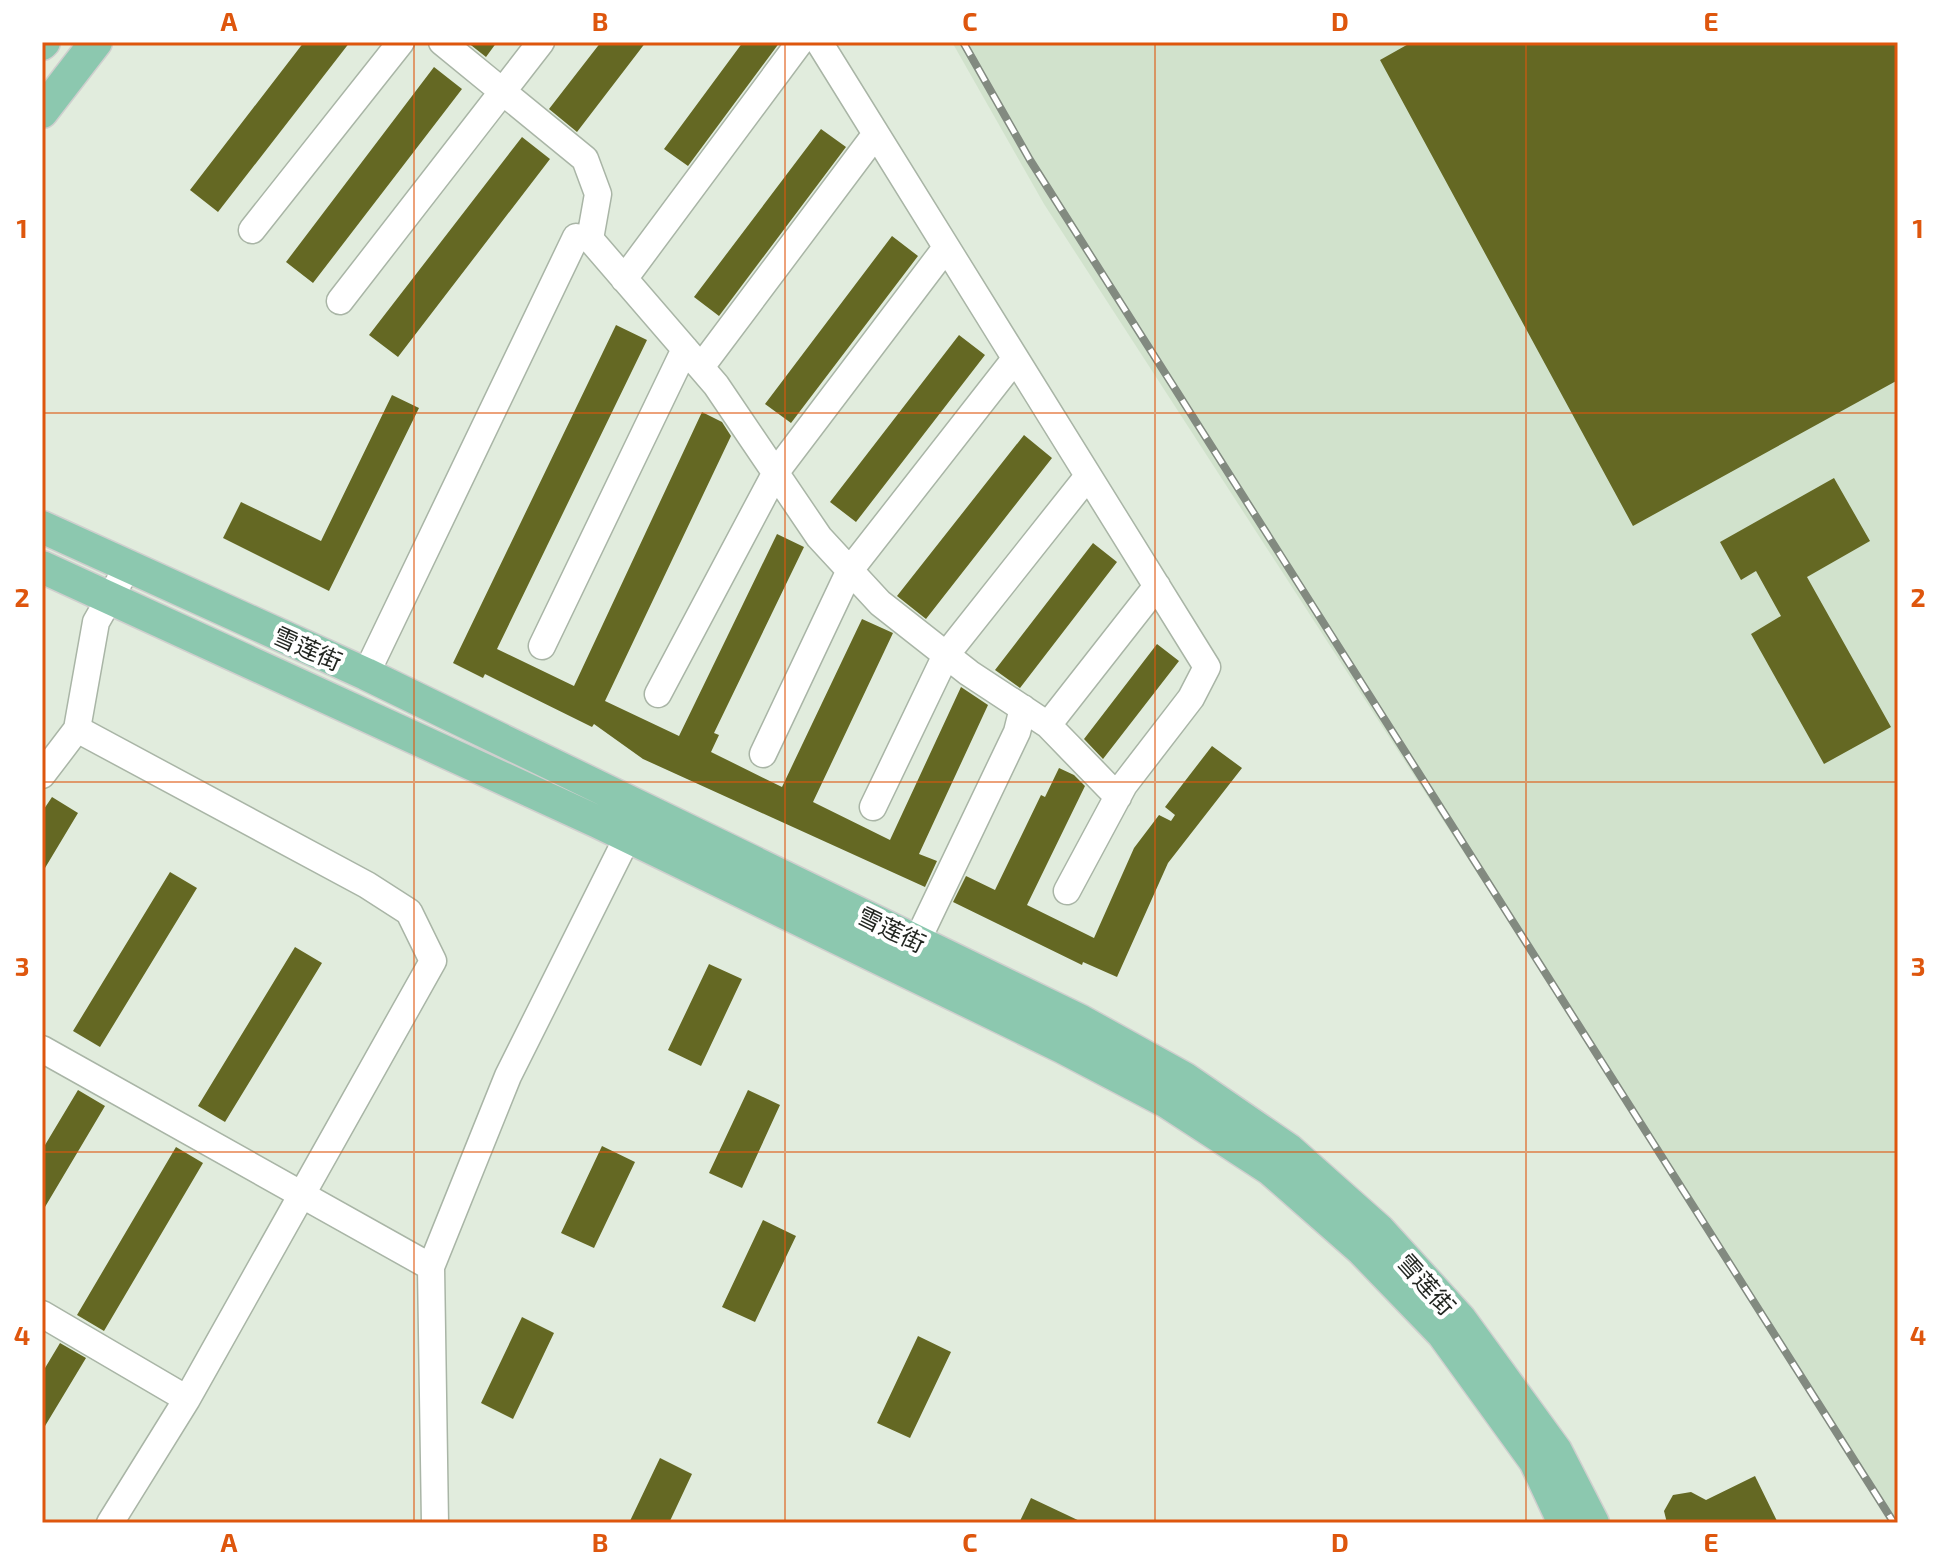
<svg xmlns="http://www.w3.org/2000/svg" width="1940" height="1565" viewBox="0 0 1940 1565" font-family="'Exo 2','Noto Sans SC',sans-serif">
<rect width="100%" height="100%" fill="#e1ecdd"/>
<path fill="#d1e2cc" d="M 952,42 L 1898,42 L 1898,1523 L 1044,204 Z"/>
<path fill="#646823" d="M 304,42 L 350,42 L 218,212 L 190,190 Z
M 467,42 L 497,42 L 486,57 Z
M 601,42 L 646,42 L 577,132 L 549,109 Z
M 743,42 L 780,42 L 688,166 L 664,149 Z
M 1412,42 L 1898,42 L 1898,380 L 1633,526 L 1380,60 Z
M 434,67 L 462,89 L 313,283 L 286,262 Z
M 821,129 L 846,147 L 719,316 L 694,297 Z
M 522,137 L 550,159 L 398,357 L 369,335 Z
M 892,236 L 918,256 L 791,423 L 765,404 Z
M 616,325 L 647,340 L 497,649 L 574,686 L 702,412 L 722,422 L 731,436 L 605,701 L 679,736 L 777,534 L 804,547 L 714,733 L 719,735 L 711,752 L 782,787 L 862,619 L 893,633 L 813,802 L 890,840 L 961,687 L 988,705 L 919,854 L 937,861 L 925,887 L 643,759 L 594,724 L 592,727 L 485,674 L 483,678 L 453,663 Z
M 959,335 L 985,355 L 856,522 L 830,502 Z
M 392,395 L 419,408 L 329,591 L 223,538 L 241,502 L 321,541 Z
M 1024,435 L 1052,458 L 926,619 L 897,596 Z
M 1834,478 L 1870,541 L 1807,577 L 1891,727 L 1824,764 L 1751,634 L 1781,616 L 1756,571 L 1741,580 L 1720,542 Z
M 1093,543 L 1117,562 L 1020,688 L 995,670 Z
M 1157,644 L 1179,661 L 1103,759 L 1084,739 Z
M 1212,746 L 1242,768 L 1168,863 L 1117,977 L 1083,962 L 1082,965 L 953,902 L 966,876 L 995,890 L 1041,795 L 1045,797 L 1059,768 L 1074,775 L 1085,786 L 1027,905 L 1094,938 L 1134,848 L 1159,815 L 1171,821 L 1175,815 L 1165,807 Z
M 52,797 L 78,813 L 42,873 L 42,812 Z
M 170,872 L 197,888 L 100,1047 L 73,1031 Z
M 295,947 L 322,963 L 225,1122 L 198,1106 Z
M 709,964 L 742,979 L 701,1066 L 668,1050 Z
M 78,1090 L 105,1106 L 42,1212 L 42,1150 Z
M 748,1090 L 780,1105 L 742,1188 L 709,1173 Z
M 602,1146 L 635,1162 L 594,1248 L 561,1233 Z
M 176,1147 L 203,1163 L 104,1331 L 77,1315 Z
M 763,1220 L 796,1236 L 755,1322 L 722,1307 Z
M 522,1317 L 554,1333 L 513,1419 L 481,1403 Z
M 918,1336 L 951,1352 L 910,1438 L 877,1423 Z
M 60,1343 L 86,1358 L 42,1431 L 42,1373 Z
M 660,1458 L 692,1474 L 669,1523 L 629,1523 Z
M 1755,1476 L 1778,1523 L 1667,1523 L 1664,1511 L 1673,1495 L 1691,1492 L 1706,1500 Z
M 1031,1498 L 1084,1523 L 1019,1523 Z"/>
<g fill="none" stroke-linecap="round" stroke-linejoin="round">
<defs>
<path id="minor" d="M 442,42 L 585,159 L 598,194 L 590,239
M 819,42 L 1207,667 L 1191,698 L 1124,785 L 1067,891
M 252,230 L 401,42
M 624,279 L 800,42
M 340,301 L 541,42
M 701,367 L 875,135
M 542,646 L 685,349
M 366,674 L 576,237 L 590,239 L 716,385 L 819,537 L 880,603 L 969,673 L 1048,725 L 1118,797
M 658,694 L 776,472 L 945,249
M 1048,725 L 1157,586
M 77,729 L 96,622 L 127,568
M 763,754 L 850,570 L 1015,359
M 42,775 L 77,729 L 367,885 L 409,912 L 433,961 L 187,1399 L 110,1523
M 873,807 L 946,655 L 1088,476
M 917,941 L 1017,732 L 1023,708
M 42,1049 L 431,1267
M 42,1314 L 187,1399
M 435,1523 L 431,1267 L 508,1076 L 636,820"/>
<path id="major" d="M 42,44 L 44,42
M 42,112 L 96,42
M 42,527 L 366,674 L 1081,1021 L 1184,1078 L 1289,1150 L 1379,1230 L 1460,1319 L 1556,1451 L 1593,1523
M 42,567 L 598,822 L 1062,1047 L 1167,1102 L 1270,1169 L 1361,1249 L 1443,1334 L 1535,1461 L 1564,1523"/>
</defs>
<use href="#minor" stroke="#a9b5a6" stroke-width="29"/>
<use href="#major" stroke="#cfcfce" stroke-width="35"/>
<use href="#minor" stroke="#fff" stroke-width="26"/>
<use href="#major" stroke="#8cc8af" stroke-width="32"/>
<defs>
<path id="rail" d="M 963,42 L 1030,160 L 1894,1523"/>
</defs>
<use href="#rail" stroke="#828a80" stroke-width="8"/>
<use href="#rail" stroke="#fff" stroke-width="5" stroke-dasharray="15" stroke-linecap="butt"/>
</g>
<path fill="none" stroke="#de560d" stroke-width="2" stroke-opacity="0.55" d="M 414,42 L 414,1523M 785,42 L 785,1523M 1155,42 L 1155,1523M 1526,42 L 1526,1523M 42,413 L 1898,413M 42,782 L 1898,782M 42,1152 L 1898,1152"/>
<g text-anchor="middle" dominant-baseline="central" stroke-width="8" stroke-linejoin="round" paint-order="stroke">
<g font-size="24" fill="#232722" stroke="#fff">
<text transform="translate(308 648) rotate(24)">雪莲街</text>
<text transform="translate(892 929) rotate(26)">雪莲街</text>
<text transform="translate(1427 1284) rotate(48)">雪莲街</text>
</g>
</g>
<rect width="1940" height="1565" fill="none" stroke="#ffffff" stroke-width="88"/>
<rect x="44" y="44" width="1852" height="1477" fill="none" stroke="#de560d" stroke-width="3"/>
<g font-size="26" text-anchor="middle" font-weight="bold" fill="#de560d">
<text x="229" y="31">A</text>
<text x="600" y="31">B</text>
<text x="970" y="31">C</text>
<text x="1340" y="31">D</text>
<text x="1711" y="31">E</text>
<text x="22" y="238">1</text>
<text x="1918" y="238">1</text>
<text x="22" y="607">2</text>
<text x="1918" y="607">2</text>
<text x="22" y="976">3</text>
<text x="1918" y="976">3</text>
<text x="22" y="1345">4</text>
<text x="1918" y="1345">4</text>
<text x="229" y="1552">A</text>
<text x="600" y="1552">B</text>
<text x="970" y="1552">C</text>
<text x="1340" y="1552">D</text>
<text x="1711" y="1552">E</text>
</g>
</svg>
